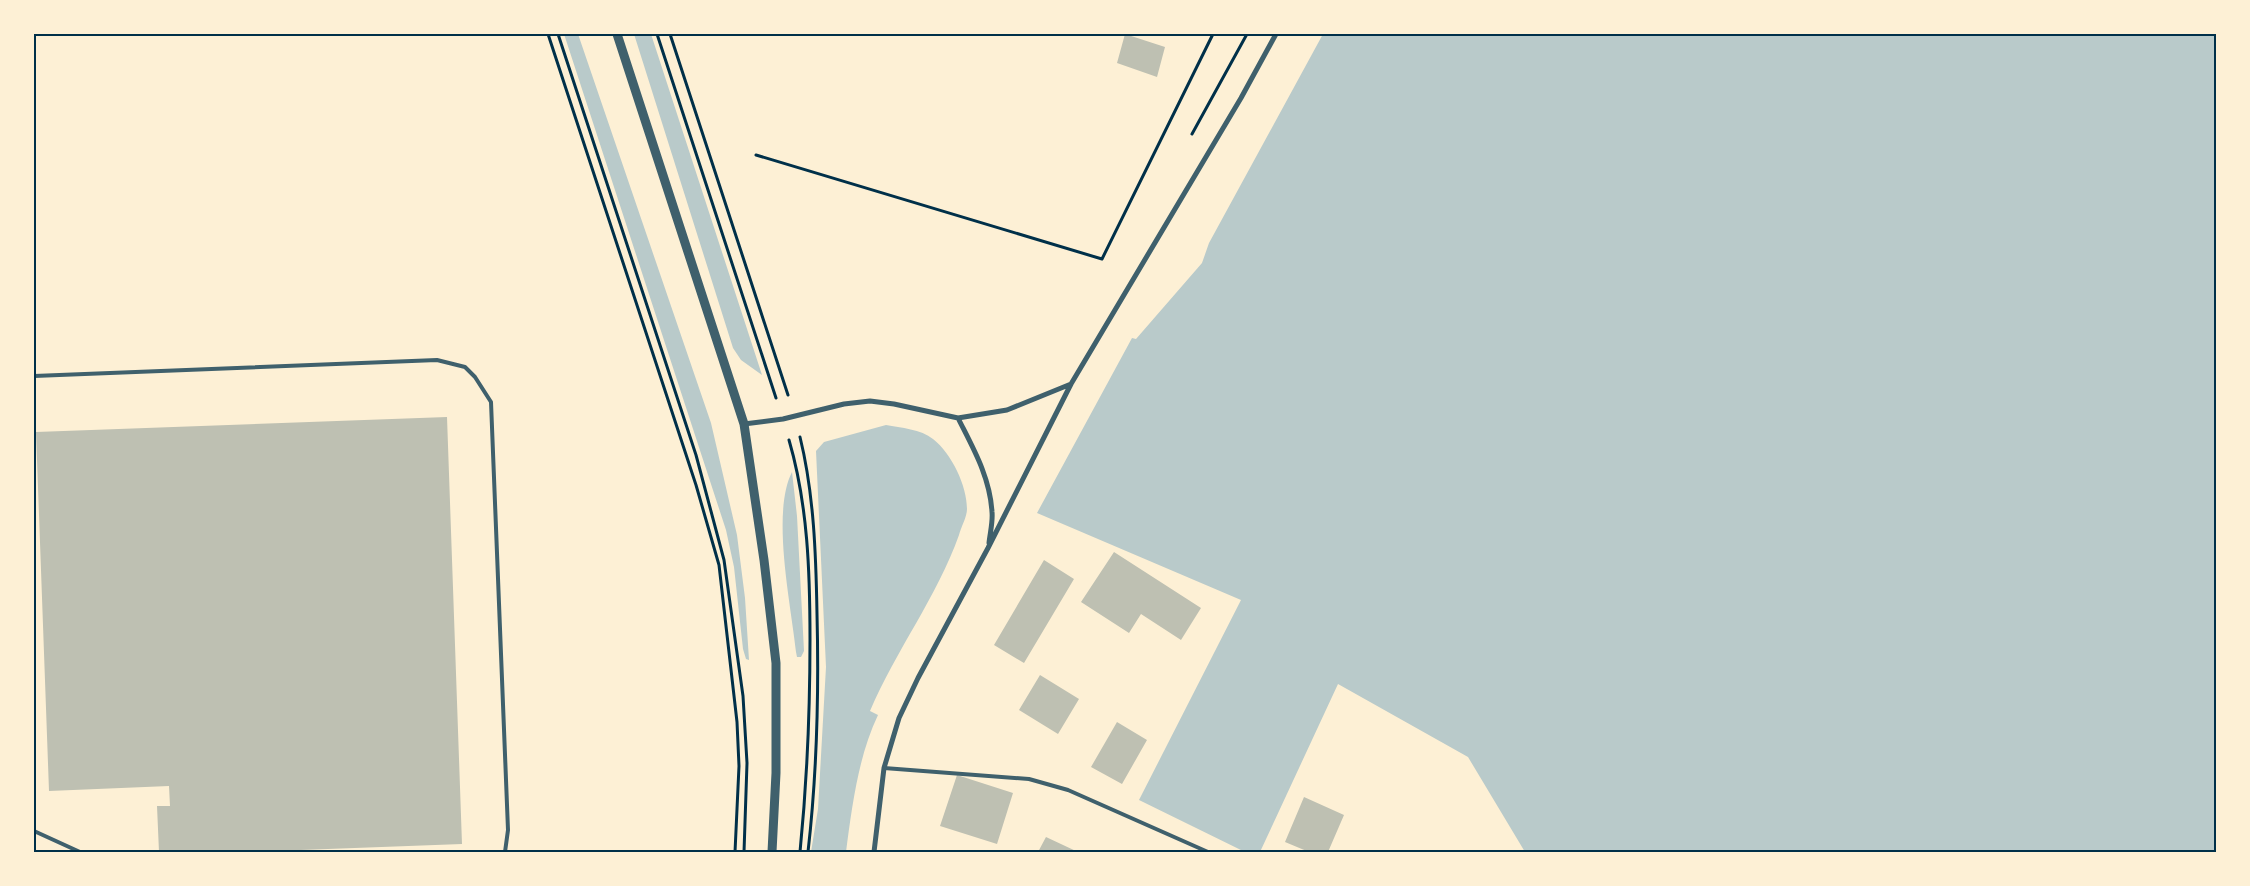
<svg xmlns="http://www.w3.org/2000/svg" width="2250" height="886" viewBox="0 0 2250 886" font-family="'Archivo Narrow',sans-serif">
<rect width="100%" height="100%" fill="#fdf0d5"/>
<path fill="#b9caca" d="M 564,34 L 578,34 L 711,423 L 737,535 L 745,598 L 749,660 L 746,659 L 743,649 L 734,567 L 726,530 Z
M 634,34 L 651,34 L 762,375 L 741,360 L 733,348 Z
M 1323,34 L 2216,34 L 2216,852 L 1525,852 L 1468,757 L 1338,684 L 1260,852 L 1245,852 L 1139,800 L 1241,600 L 1037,513 L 1132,338 L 1136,339 L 1202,263 L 1209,243 Z
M 886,425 C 901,428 921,429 933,439 C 952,454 967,486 967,509 C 967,517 961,527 959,535 C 937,597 896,650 870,711 L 878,715 C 858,757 852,807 846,852 L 811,852 L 818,809 L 826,667 L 816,451 L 824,442 Z
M 792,472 L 797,516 L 804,651 L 801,657 L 797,657 L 796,652 C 791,604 771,513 792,472 Z"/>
<path fill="#bec0b2" d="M 1125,34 L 1165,47 L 1157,77 L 1117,63 Z
M 447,417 L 462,844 L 248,852 L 159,852 L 157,806 L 170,806 L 169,786 L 49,791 L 36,432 Z
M 1114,552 L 1201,608 L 1181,640 L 1141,614 L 1129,633 L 1081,602 Z
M 1044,560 L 1074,579 L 1024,663 L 994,645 Z
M 1040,675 L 1079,699 L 1058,734 L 1019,710 Z
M 1117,722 L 1147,740 L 1122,784 L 1091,767 Z
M 957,775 L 1013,793 L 997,844 L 940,826 Z
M 1304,797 L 1344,815 L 1328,852 L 1309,852 L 1285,842 Z
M 1046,837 L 1078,852 L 1038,852 Z"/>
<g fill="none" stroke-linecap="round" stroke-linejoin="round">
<path stroke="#003049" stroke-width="3" d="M 548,34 L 696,485 L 719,565 L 737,722 L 739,766 L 735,852
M 558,34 L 696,455 L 724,560 L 743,696 L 747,763 L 744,852
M 657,34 L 776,398
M 670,34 L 788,395
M 1192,134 L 1247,34
M 756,155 L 1102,259 L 1213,34
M 800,437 C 814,494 816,555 817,614 C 819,694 817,773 808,852
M 789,440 C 808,505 810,573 810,640 C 810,711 807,782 800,852"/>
<path stroke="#3f606c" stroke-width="4" d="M 34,376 L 437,360 L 465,367 L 475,377 L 491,402 L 508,830 L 505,852
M 884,768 L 1029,779 L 1068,790 L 1208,852
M 34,831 L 80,852"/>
<path stroke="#3f606c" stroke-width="5" d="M 958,418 C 973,448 990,477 992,512 C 993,522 990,533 989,543
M 744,424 L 783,419 L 844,404 L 870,401 L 894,404 L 958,418 L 1007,410 L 1071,384 L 1241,98 L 1276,34
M 874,852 L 884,768 L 899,718 L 918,678 L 988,548 L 1071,384"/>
<path stroke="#3f606c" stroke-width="9" d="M 617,34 L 744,424 L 764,560 L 776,663 L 776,773 L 772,852"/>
</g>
<rect width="2250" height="886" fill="none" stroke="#fdf0d5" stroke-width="70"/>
<rect x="35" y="35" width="2180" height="816" fill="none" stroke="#003049" stroke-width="2"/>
</svg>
